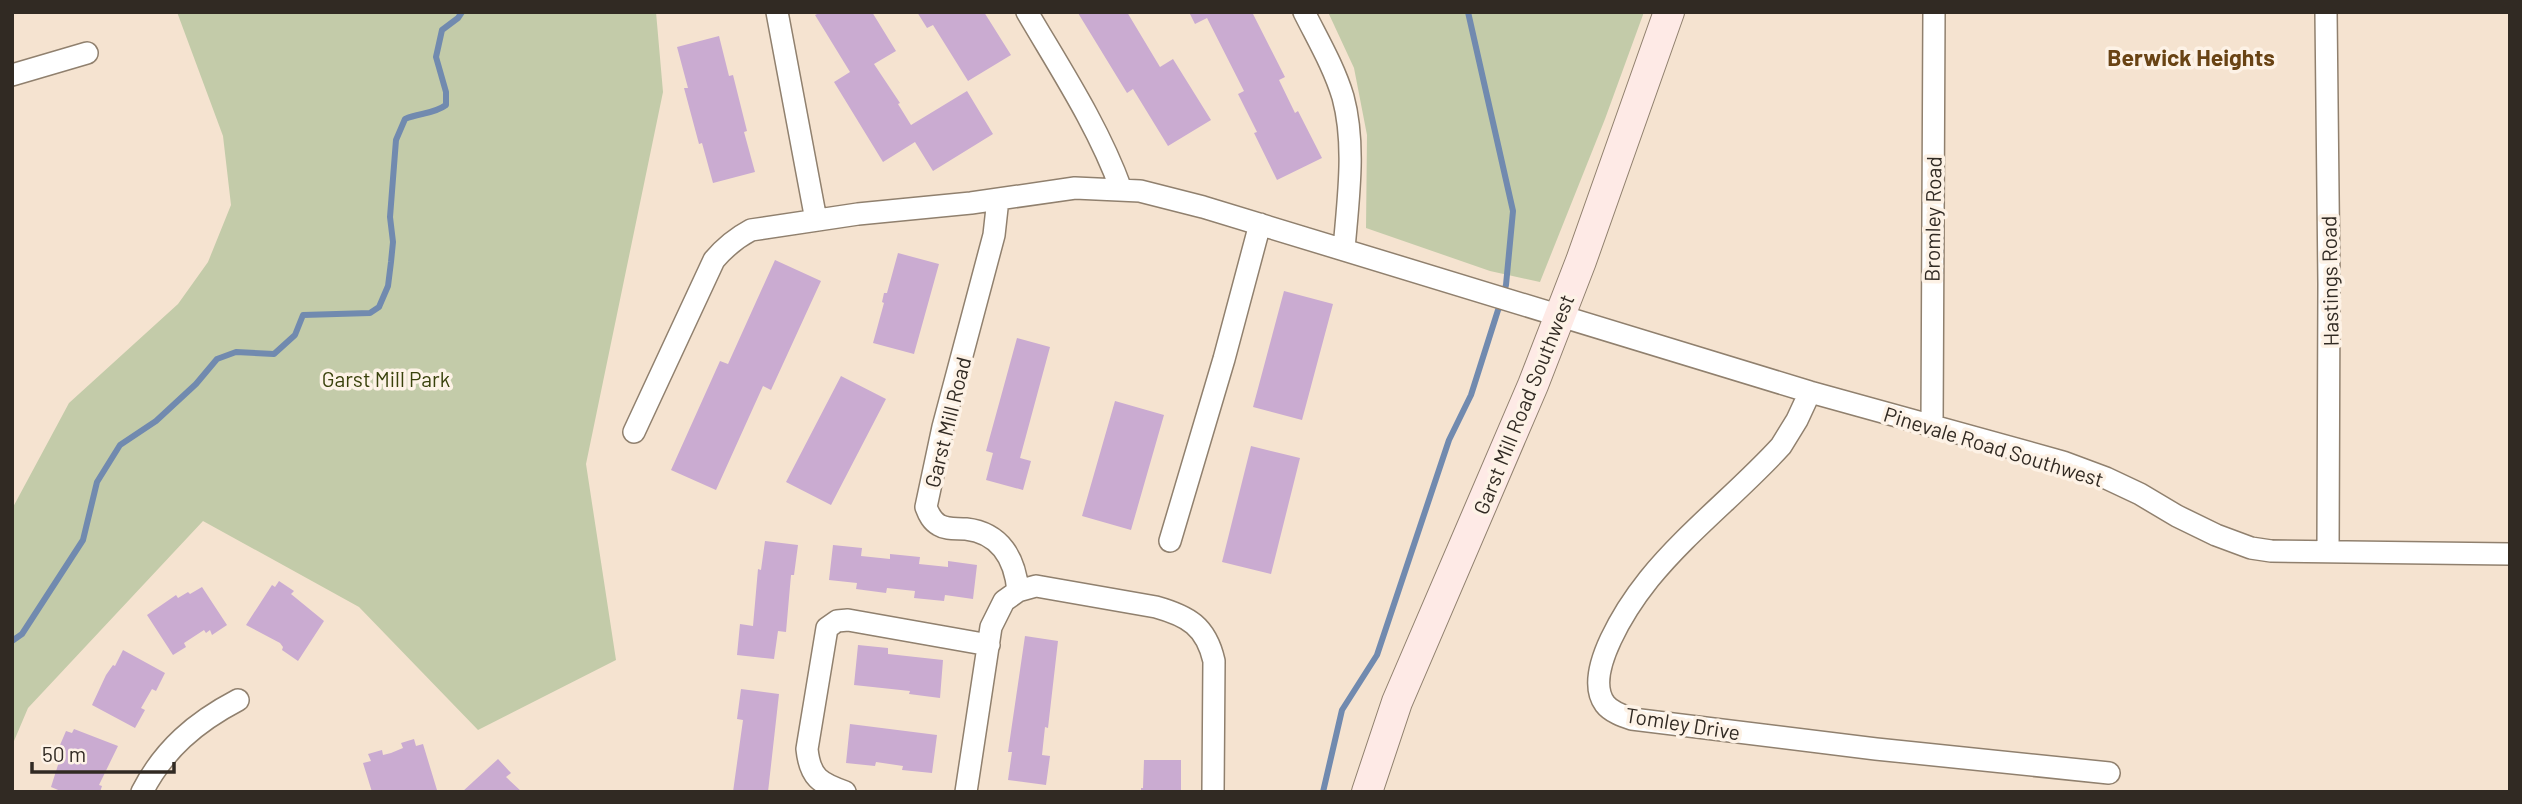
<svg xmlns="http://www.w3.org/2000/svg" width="2522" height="804" viewBox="0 0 2522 804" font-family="Barlow,sans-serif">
<rect width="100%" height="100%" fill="#f5e3d0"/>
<path fill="#c3cba9" d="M 177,12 L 656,12 L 663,92 L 586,464 L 616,660 L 478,730 L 359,607 L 203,521 L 28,708 L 14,741 L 12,760 L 12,509 L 69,403 L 178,304 L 208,262 L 231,205 L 223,136 Z
M 1328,12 L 1644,12 L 1605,119 L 1540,282 L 1490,271 L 1366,228 L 1367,135 L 1354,68 Z"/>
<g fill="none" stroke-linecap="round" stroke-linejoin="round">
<path stroke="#718aaf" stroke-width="6" d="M 12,641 L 22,634 L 83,540 L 97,482 L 120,445 L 156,421 L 196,384 L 217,359 L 236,352 L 274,354 L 295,335 L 303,315 L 370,313 L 379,307 L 388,286 L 391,262 L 393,242 L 390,217 L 396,140 L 405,119 C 419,113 434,114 446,105 L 446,92 L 436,57 L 442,30 L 458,18 L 462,12
M 1323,792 L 1342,710 L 1377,655 L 1449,440 L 1471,395 L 1506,285 L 1513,211 L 1468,12"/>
</g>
<path fill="#caabd1" d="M 821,12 L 872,12 L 896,51 L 874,64 L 900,103 L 898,104 L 911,125 L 967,91 L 993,134 L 933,171 L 915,142 L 883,162 L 834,82 L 850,72 L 815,15 Z
M 917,12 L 984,12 L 1011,55 L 968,81 L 933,25 L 927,28 Z
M 1080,12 L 1127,12 L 1160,67 L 1173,59 L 1211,120 L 1168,146 L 1133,89 L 1127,93 L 1078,13 Z
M 1189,12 L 1252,12 L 1285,77 L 1279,80 L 1295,113 L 1298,111 L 1322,158 L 1277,180 L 1254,133 L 1257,132 L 1238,94 L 1244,91 L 1207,18 L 1195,24 Z
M 719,36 L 729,76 L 733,75 L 747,131 L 744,132 L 755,172 L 713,183 L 702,143 L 699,144 L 684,88 L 688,88 L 677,47 Z
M 898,253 L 939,264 L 914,354 L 873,343 L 884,303 L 882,302 L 884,293 L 887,293 Z
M 775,260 L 821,281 L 771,390 L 763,386 L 716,490 L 671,470 L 720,361 L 728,364 Z
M 1284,291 L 1333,304 L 1302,420 L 1253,407 Z
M 1017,338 L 1050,347 L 1020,458 L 1031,461 L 1023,490 L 986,480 L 993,453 L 986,451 Z
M 841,376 L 886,399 L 831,505 L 786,482 Z
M 1115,401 L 1164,415 L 1131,530 L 1082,516 Z
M 1251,446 L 1300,458 L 1271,574 L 1222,562 Z
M 765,541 L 798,545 L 794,575 L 791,575 L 786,632 L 778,631 L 774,659 L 737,655 L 740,624 L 753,626 L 758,569 L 761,570 Z
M 833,545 L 862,548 L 861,556 L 890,559 L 890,554 L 920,557 L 919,564 L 948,567 L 948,561 L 977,565 L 973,599 L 945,595 L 944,601 L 914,598 L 915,591 L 887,588 L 886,593 L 856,589 L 857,583 L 829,580 Z
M 279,581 L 294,591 L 291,594 L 324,621 L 298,661 L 282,650 L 283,647 L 280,643 L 246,625 L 272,585 L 275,587 Z
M 202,587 L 227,625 L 212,635 L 210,630 L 206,633 L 204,630 L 184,643 L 186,647 L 173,655 L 147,615 L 176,595 L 178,598 L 188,592 L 190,594 Z
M 1025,636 L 1058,641 L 1048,728 L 1045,727 L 1042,755 L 1050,756 L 1046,785 L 1008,780 L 1012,752 L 1008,752 Z
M 858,645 L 888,648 L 888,654 L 943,660 L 940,698 L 909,694 L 910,691 L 854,685 Z
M 123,650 L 165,673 L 156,691 L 152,689 L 141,708 L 145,710 L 135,728 L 92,705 L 106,675 L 113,665 L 115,666 Z
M 741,689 L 779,694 L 768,792 L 733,792 L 743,720 L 737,719 Z
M 850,724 L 937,735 L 932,773 L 902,770 L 903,766 L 876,762 L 875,766 L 846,763 Z
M 74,729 L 118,746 L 99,785 L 102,786 L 100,792 L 63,792 L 51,787 L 64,746 L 60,745 L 66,731 L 72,733 Z
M 414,739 L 416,746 L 423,744 L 437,790 L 372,792 L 363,763 L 371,761 L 368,754 L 382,750 L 383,755 L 391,753 L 403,748 L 401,743 Z
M 498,759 L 511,773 L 506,777 L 522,792 L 462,792 Z
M 1144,760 L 1181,760 L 1181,791 L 1141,792 L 1141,788 L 1143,788 Z"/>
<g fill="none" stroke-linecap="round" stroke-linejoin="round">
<defs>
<path id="street" d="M 777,12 L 816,220
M 1027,12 C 1061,70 1098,126 1121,189
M 1304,12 C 1318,40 1334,67 1343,97 C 1356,145 1348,200 1344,249
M 2326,12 L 2329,284 L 2328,550
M 12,75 L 87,53
M 998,199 L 994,235 L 943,427 L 926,507 C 929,515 932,521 939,525 C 947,530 957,528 966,529 C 1001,533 1015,559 1018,591
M 1810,392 L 1797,420 L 1781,446 C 1739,492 1688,531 1649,579 C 1629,604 1582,673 1605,704 C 1611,712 1623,716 1632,719 L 1876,749 L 2109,773
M 1932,426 L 1934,12
M 634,432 L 714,260 C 725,247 736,238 751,230 L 858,214 L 971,203 L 1075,188 L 1140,191 L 1203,207 L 1810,392 L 2063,462 L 2106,478 L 2140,494 L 2177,516 L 2216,535 L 2251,548 L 2271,551 L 2510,554
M 1170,541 L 1224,359 L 1260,224
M 142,792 C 164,749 196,722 238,700
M 845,792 C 820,783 810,778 807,749 L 827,628 L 837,621 L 848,620 L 989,645
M 966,792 L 991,627 L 1004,601 L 1018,591 L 1036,586 L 1156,607 C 1188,616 1206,626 1214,661 L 1213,792"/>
<path id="secondary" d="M 1367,792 L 1397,702 L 1533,385 L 1581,261 L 1669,12"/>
</defs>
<use href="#street" stroke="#90806e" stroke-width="24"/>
<use href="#secondary" stroke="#90806e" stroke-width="32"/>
<use href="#street" stroke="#fff" stroke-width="21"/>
<use href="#secondary" stroke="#feeae6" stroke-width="30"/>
</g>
<g text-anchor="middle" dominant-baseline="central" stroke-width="7" stroke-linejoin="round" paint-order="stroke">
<g font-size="21" fill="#312a23" stroke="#fdf2e6">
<text transform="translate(1932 219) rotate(-89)">Bromley Road</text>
<text transform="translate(2329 281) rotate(-91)">Hastings Road</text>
<text transform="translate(1523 404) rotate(-68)">Garst Mill Road Southwest</text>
<text transform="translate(947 422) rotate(-76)">Garst Mill Road</text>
<text transform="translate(1994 446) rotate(17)">Pinevale Road Southwest</text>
<text transform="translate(1683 723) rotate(9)">Tomley Drive</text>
</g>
<g font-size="21" fill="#39410b" stroke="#fdf2e6">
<text x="386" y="378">Garst Mill Park</text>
</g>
<g font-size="23" font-weight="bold" fill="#694314" stroke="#fdf2e6">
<text x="2191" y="57">Berwick Heights</text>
</g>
</g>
<rect width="2522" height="804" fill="none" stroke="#312a23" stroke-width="28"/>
<path d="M32 762v10h142v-10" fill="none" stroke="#312a23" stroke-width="3.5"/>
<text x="42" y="762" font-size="21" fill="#312a23" stroke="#fdf2e6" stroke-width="5" paint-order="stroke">50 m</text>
</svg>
